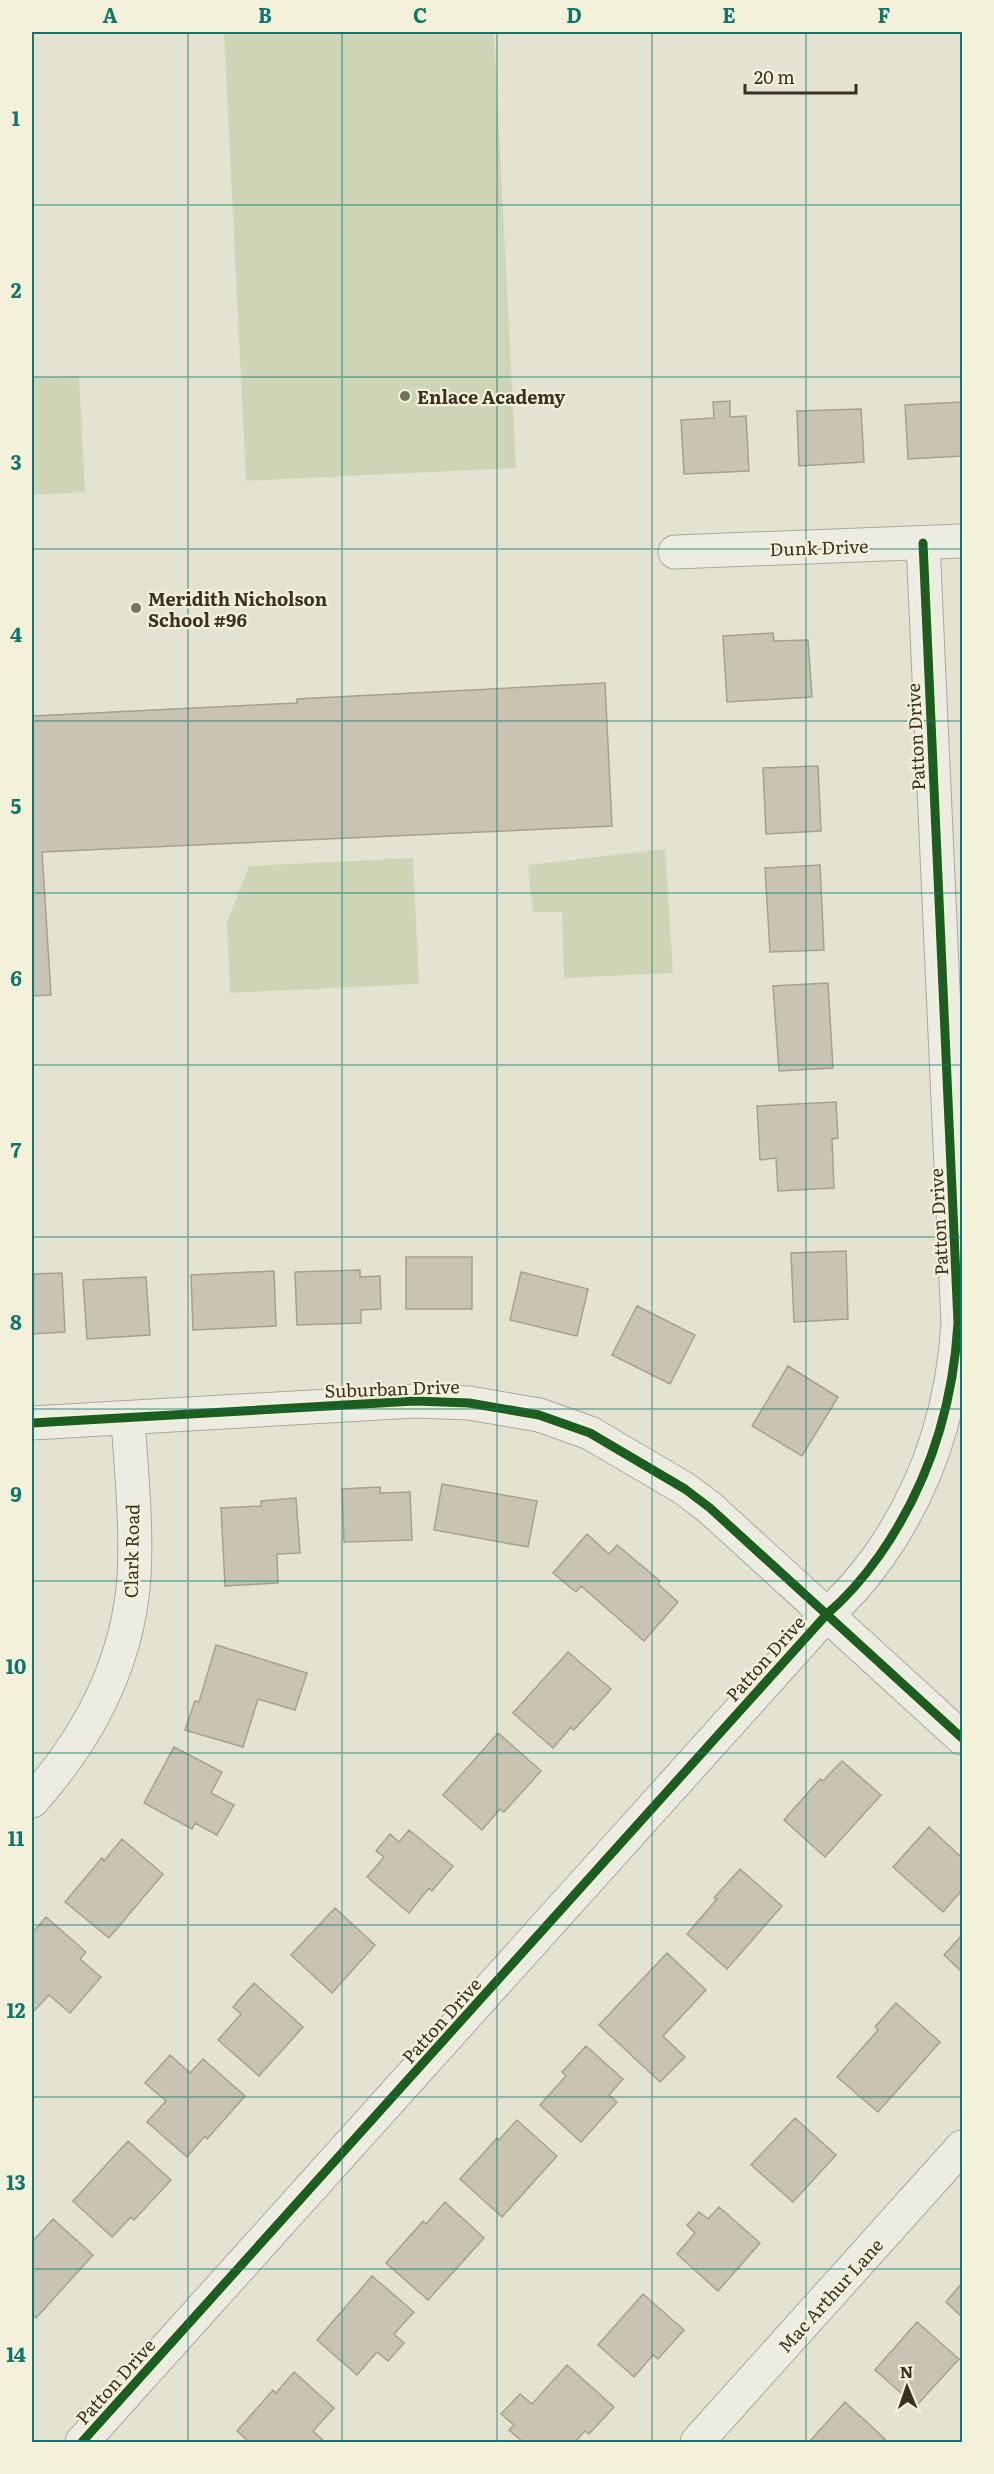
<svg xmlns="http://www.w3.org/2000/svg" width="994" height="2474" viewBox="0 0 994 2474" font-family="Literata,serif">
<rect width="100%" height="100%" fill="#e4e3d2"/>
<path fill="#cdd5b6" d="M 224,32 L 494,32 L 516,468 L 246,481 Z
M 79,376 L 85,492 L 32,495 L 32,378 Z
M 665,849 L 673,973 L 564,978 L 562,912 L 533,912 L 528,865 Z
M 413,858 L 419,984 L 230,993 L 227,922 L 249,866 Z"/>
<path fill="#c8c3b3" stroke="#a5a091" stroke-width="1.5" d="M 730,401 L 730,417 L 746,416 L 749,471 L 684,474 L 681,420 L 714,418 L 713,402 Z
M 962,402 L 962,456 L 908,459 L 905,405 Z
M 861,409 L 864,462 L 799,466 L 797,411 Z
M 773,633 L 774,641 L 808,640 L 812,697 L 727,702 L 723,636 Z
M 605,683 L 612,826 L 42,852 L 51,995 L 32,996 L 33,716 L 297,703 L 297,699 Z
M 818,766 L 821,831 L 766,834 L 763,768 Z
M 820,865 L 824,950 L 770,952 L 765,868 Z
M 828,983 L 833,1068 L 779,1071 L 773,986 Z
M 836,1102 L 838,1138 L 832,1139 L 834,1188 L 778,1191 L 776,1158 L 760,1160 L 757,1106 Z
M 846,1251 L 848,1319 L 794,1322 L 791,1253 Z
M 406,1257 L 472,1257 L 472,1309 L 406,1309 Z
M 360,1270 L 360,1277 L 380,1276 L 381,1309 L 361,1310 L 361,1323 L 297,1325 L 295,1272 Z
M 274,1271 L 276,1326 L 193,1330 L 191,1275 Z
M 521,1272 L 588,1289 L 577,1336 L 510,1320 Z
M 62,1273 L 65,1332 L 32,1334 L 32,1280 L 34,1280 L 34,1274 Z
M 146,1277 L 150,1335 L 87,1339 L 83,1280 Z
M 637,1306 L 695,1335 L 670,1384 L 612,1355 Z
M 788,1366 L 838,1397 L 802,1456 L 752,1426 Z
M 442,1484 L 537,1501 L 528,1547 L 434,1530 Z
M 380,1487 L 380,1493 L 410,1492 L 412,1540 L 344,1542 L 342,1489 Z
M 296,1498 L 300,1553 L 277,1554 L 278,1583 L 225,1586 L 221,1508 L 261,1506 L 261,1501 Z
M 587,1534 L 609,1554 L 617,1545 L 660,1581 L 658,1584 L 678,1602 L 644,1641 L 581,1586 L 576,1592 L 553,1573 Z
M 216,1645 L 307,1673 L 295,1710 L 258,1699 L 243,1747 L 185,1730 L 195,1701 L 199,1702 Z
M 568,1652 L 611,1689 L 574,1730 L 571,1727 L 553,1748 L 513,1713 Z
M 498,1733 L 541,1771 L 504,1812 L 500,1809 L 482,1830 L 443,1795 Z
M 174,1747 L 222,1772 L 211,1793 L 234,1805 L 217,1835 L 195,1823 L 192,1829 L 144,1803 Z
M 842,1761 L 881,1795 L 825,1857 L 784,1820 L 820,1779 L 823,1781 Z
M 929,1827 L 962,1858 L 962,1890 L 943,1912 L 893,1867 Z
M 409,1830 L 453,1866 L 432,1891 L 429,1888 L 409,1913 L 367,1877 L 384,1857 L 376,1851 L 390,1834 L 399,1842 Z
M 122,1839 L 163,1874 L 109,1938 L 65,1902 L 102,1858 L 104,1861 Z
M 740,1869 L 782,1906 L 727,1969 L 687,1934 L 717,1899 L 714,1898 Z
M 335,1908 L 375,1945 L 332,1993 L 291,1955 Z
M 46,1917 L 86,1952 L 80,1959 L 101,1977 L 70,2013 L 49,1995 L 32,2013 L 32,1933 Z
M 962,1935 L 962,1972 L 944,1955 Z
M 667,1953 L 706,1990 L 663,2036 L 685,2057 L 660,2082 L 599,2025 Z
M 254,1983 L 303,2027 L 259,2076 L 218,2040 L 241,2014 L 233,2007 Z
M 896,2003 L 940,2042 L 878,2112 L 837,2077 L 878,2030 L 875,2027 Z
M 586,2046 L 623,2079 L 609,2095 L 617,2102 L 581,2142 L 540,2105 L 566,2076 L 562,2072 Z
M 170,2055 L 190,2073 L 203,2059 L 245,2096 L 207,2139 L 205,2136 L 187,2157 L 147,2122 L 166,2101 L 145,2083 Z
M 795,2118 L 836,2155 L 793,2202 L 751,2165 Z
M 517,2120 L 557,2156 L 502,2217 L 460,2179 L 497,2138 L 499,2140 Z
M 128,2141 L 171,2180 L 134,2220 L 131,2217 L 112,2237 L 73,2201 Z
M 445,2202 L 484,2238 L 428,2300 L 386,2263 L 423,2221 L 426,2224 Z
M 719,2207 L 760,2243 L 718,2291 L 677,2254 L 695,2233 L 687,2225 L 699,2212 L 708,2219 Z
M 53,2219 L 93,2255 L 36,2318 L 32,2314 L 32,2242 Z
M 372,2276 L 414,2312 L 394,2334 L 404,2343 L 388,2361 L 377,2352 L 357,2375 L 317,2340 Z
M 962,2283 L 962,2317 L 946,2302 Z
M 643,2294 L 684,2330 L 658,2359 L 653,2355 L 634,2377 L 598,2345 Z
M 917,2322 L 959,2359 L 916,2406 L 875,2370 Z
M 567,2365 L 614,2407 L 589,2434 L 585,2431 L 575,2442 L 523,2442 L 509,2430 L 514,2425 L 501,2414 L 520,2394 L 532,2404 Z
M 294,2372 L 334,2408 L 313,2431 L 324,2441 L 249,2442 L 237,2431 L 273,2390 L 276,2393 Z
M 845,2402 L 885,2439 L 881,2442 L 809,2442 Z"/>
<g fill="none" stroke-linecap="round" stroke-linejoin="round">
<defs>
<path id="street" d="M 675,552 L 962,541
M 32,1423 L 415,1401 L 469,1403 L 539,1415 L 590,1433 L 685,1489 L 710,1508 L 962,1738
M 32,1801 C 88,1738 128,1663 134,1577 C 137,1524 131,1470 128,1418
M 82,2442 L 827,1614 C 847,1597 864,1577 879,1556 C 928,1486 953,1408 958,1323 L 923,543
M 697,2442 L 962,2147"/>
</defs>
<use href="#street" stroke="#aaa89a" stroke-width="35"/>
<use href="#street" stroke="#ecece3" stroke-width="33"/>
<defs>
<path id="cycleway" d="M 32,1423 L 415,1401 L 469,1403 L 539,1415 L 590,1433 L 685,1489 L 710,1508 L 962,1738
M 82,2442 L 827,1614 C 847,1597 864,1577 879,1556 C 928,1486 953,1408 958,1323 L 923,543"/>
</defs>
<use href="#cycleway" stroke="#f3f1da" stroke-width="13"/>
<use href="#cycleway" stroke="#1b5e20" stroke-width="9"/>
</g>
<path fill="none" stroke="#0f766e" stroke-width="1.5" stroke-opacity="0.55" d="M 188,32 L 188,2442M 342,32 L 342,2442M 497,32 L 497,2442M 652,32 L 652,2442M 806,32 L 806,2442M 32,205 L 962,205M 32,377 L 962,377M 32,549 L 962,549M 32,721 L 962,721M 32,893 L 962,893M 32,1065 L 962,1065M 32,1237 L 962,1237M 32,1409 L 962,1409M 32,1581 L 962,1581M 32,1753 L 962,1753M 32,1925 L 962,1925M 32,2097 L 962,2097M 32,2269 L 962,2269"/>
<g fill="#757060" stroke="#f3f1da" stroke-width="2">
<circle cx="405" cy="396" r="6"/>
<circle cx="136" cy="608" r="6"/>
</g>
<g text-anchor="middle" dominant-baseline="central" stroke-width="4.5" stroke-linejoin="round" paint-order="stroke">
<g font-size="18" font-weight="bold" fill="#393223" stroke="#f3f1da" text-anchor="start">
<text x="417" y="396">Enlace Academy</text>
<text x="148" y="598">Meridith Nicholson<tspan x="148" dy="21">School #96</tspan></text>
</g>
<g font-size="18" fill="#393223" stroke="#f3f1da">
<text transform="translate(819 547) rotate(-2)">Dunk Drive</text>
<text transform="translate(915 737) rotate(-93)">Patton Drive</text>
<text transform="translate(938 1222) rotate(-93)">Patton Drive</text>
<text transform="translate(392 1388) rotate(-2)">Suburban Drive</text>
<text transform="translate(131 1551) rotate(-89)">Clark Road</text>
<text transform="translate(765 1658) rotate(-48)">Patton Drive</text>
<text transform="translate(441 2020) rotate(-48)">Patton Drive</text>
<text transform="translate(830 2295) rotate(-48)">Mac Arthur Lane</text>
<text transform="translate(115 2381) rotate(-48)">Patton Drive</text>
</g>
</g>
<rect width="994" height="2474" fill="none" stroke="#f3f1da" stroke-width="66"/>
<g transform="translate(907 2387) rotate(358)" stroke="#f3f1da" stroke-width="4.5" paint-order="stroke">
<path d="M0-4.5L10 22L0 15L-10 22Z" fill="#393223"/>
<text y="-9" font-size="16" font-weight="bold" text-anchor="middle" fill="#393223">N</text>
</g>
<path d="M745 84v9h111v-9" fill="none" stroke="#393223" stroke-width="3"/>
<text x="754" y="84" font-size="18" fill="#393223" stroke="#f3f1da" stroke-width="4.5" paint-order="stroke">20 m</text>
<rect x="33" y="33" width="928" height="2408" fill="none" stroke="#0f766e" stroke-width="2"/>
<g font-size="20" text-anchor="middle" font-weight="bold" fill="#0f766e">
<text x="110" y="23">A</text>
<text x="265" y="23">B</text>
<text x="420" y="23">C</text>
<text x="574" y="23">D</text>
<text x="729" y="23">E</text>
<text x="884" y="23">F</text>
<text x="16" y="126">1</text>
<text x="16" y="298">2</text>
<text x="16" y="470">3</text>
<text x="16" y="642">4</text>
<text x="16" y="814">5</text>
<text x="16" y="986">6</text>
<text x="16" y="1158">7</text>
<text x="16" y="1330">8</text>
<text x="16" y="1502">9</text>
<text x="16" y="1674">10</text>
<text x="16" y="1846">11</text>
<text x="16" y="2018">12</text>
<text x="16" y="2190">13</text>
<text x="16" y="2362">14</text>
</g>
</svg>
